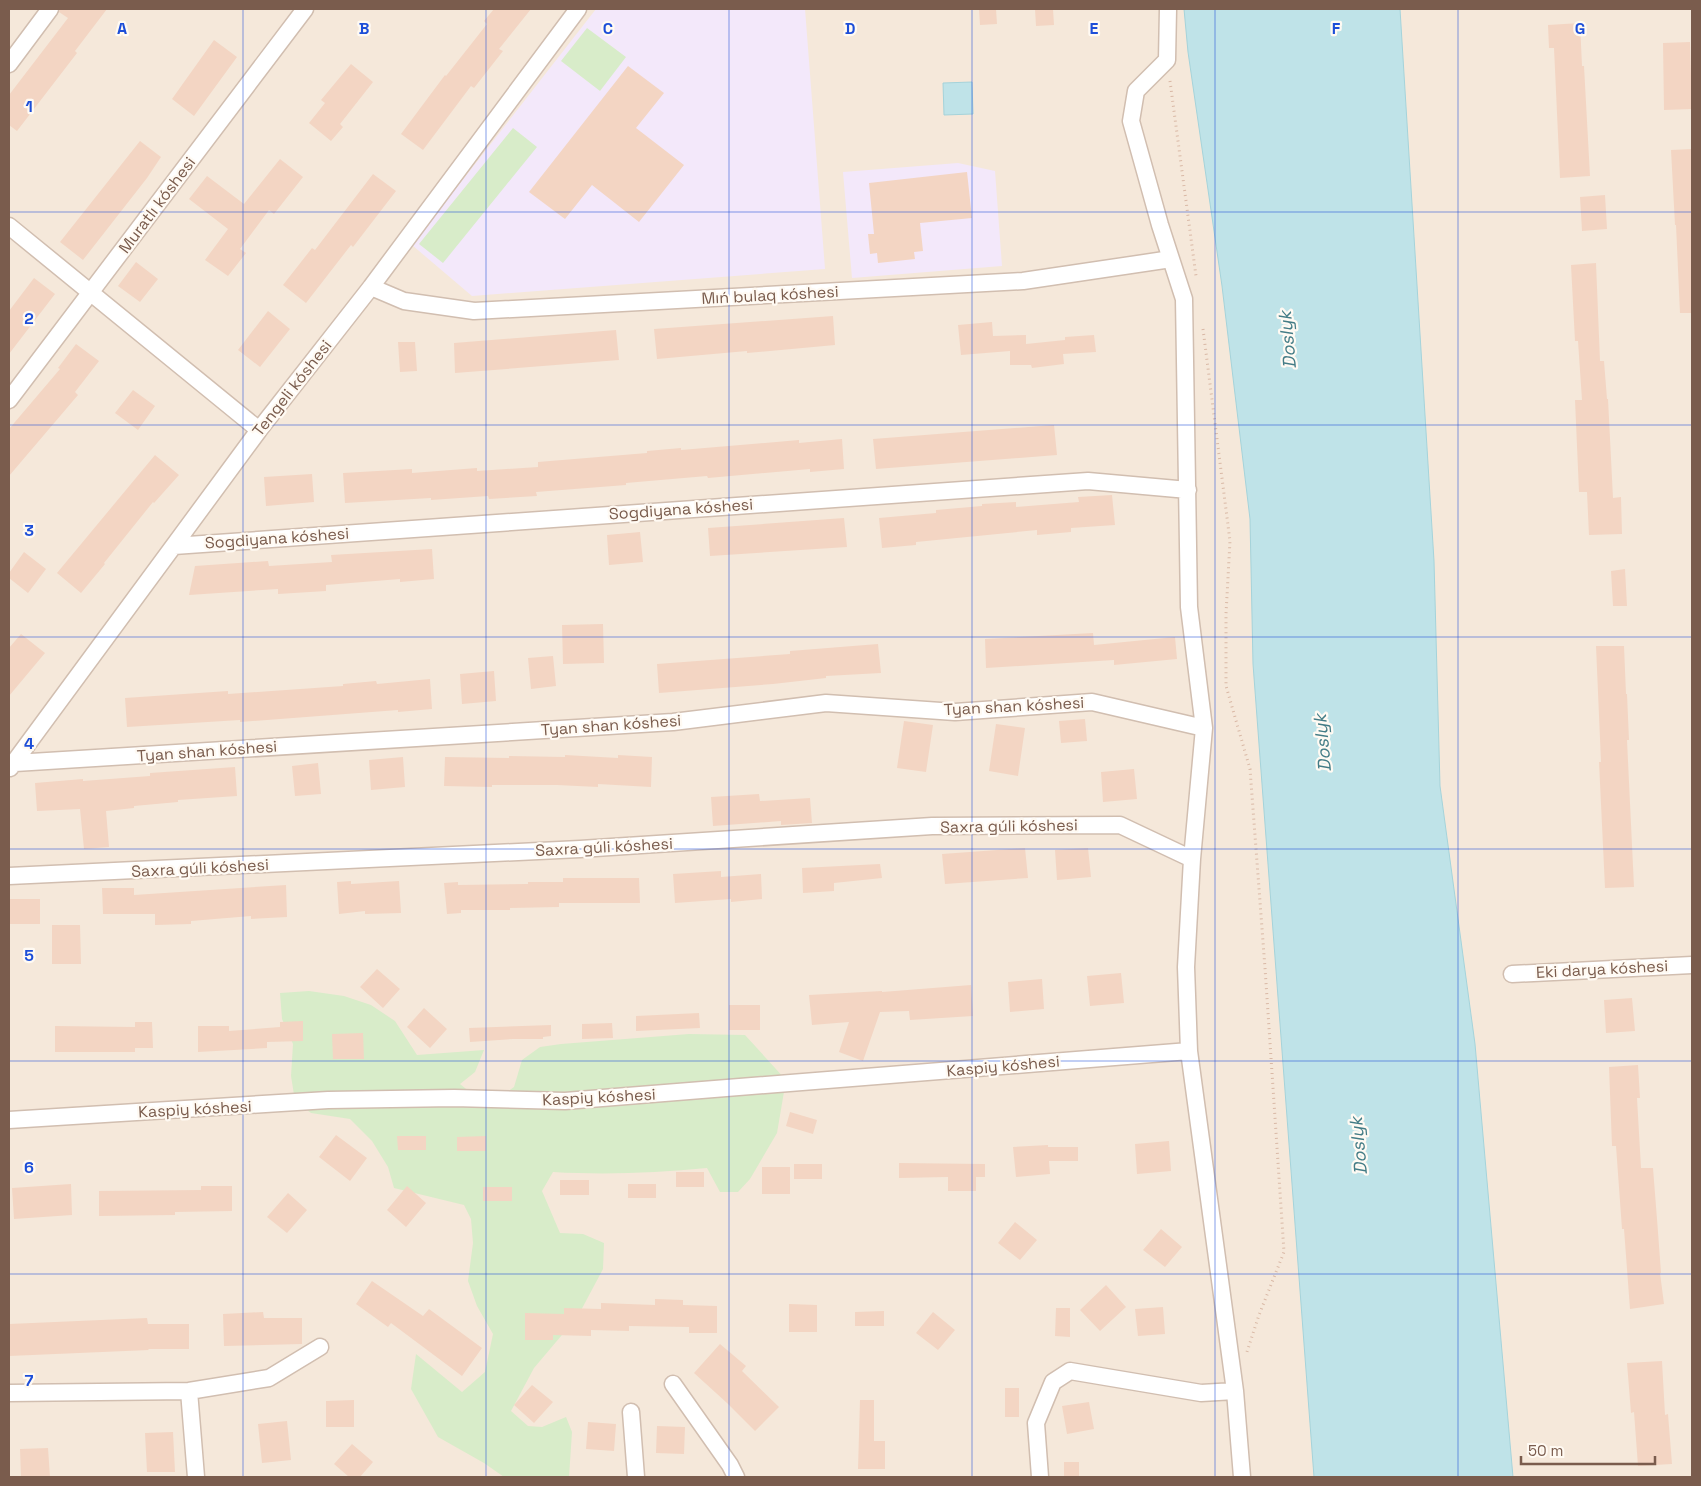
<svg xmlns="http://www.w3.org/2000/svg" width="1701" height="1486" viewBox="0 0 1701 1486" font-family="'Space Grotesk',sans-serif">
<rect width="100%" height="100%" fill="#fdf6ec"/>
<path fill="#f5e8da" d="M 9,9 L 1692,9 L 1692,1477 L 9,1477 Z"/>
<path fill="#f3e8fa" d="M 596,9 L 805,9 L 825,269 L 472,296 L 412,245 Z
M 958,163 L 995,171 L 1002,266 L 852,278 L 843,172 Z"/>
<path fill="#d8ecc9" d="M 587,28 L 626,57 L 600,91 L 561,61 Z
M 513,128 L 537,147 L 443,263 L 419,244 Z
M 309,991 L 344,996 L 371,1005 L 395,1021 L 417,1055 L 484,1050 L 475,1072 L 460,1084 L 487,1106 L 514,1087 L 522,1060 L 540,1047 L 561,1044 L 689,1034 L 745,1035 L 786,1080 L 777,1133 L 750,1179 L 738,1192 L 720,1192 L 707,1168 C 656,1173 604,1175 553,1172 L 542,1191 L 560,1233 L 583,1234 L 604,1243 L 603,1269 L 578,1316 L 534,1368 L 511,1411 L 528,1426 L 542,1427 L 566,1417 L 572,1432 L 569,1477 L 504,1477 L 484,1463 L 438,1437 L 411,1389 L 416,1354 L 462,1392 L 485,1372 L 493,1334 L 477,1306 L 468,1281 L 473,1243 L 471,1219 L 464,1205 L 394,1188 L 388,1167 L 372,1141 L 350,1119 L 311,1113 L 295,1101 L 291,1076 L 293,1044 L 282,1019 L 280,993 Z"/>
<path fill="#bfe3e8" stroke="#a5d3da" d="M 1184,9 L 1400,9 L 1434,561 L 1440,786 L 1475,1044 L 1513,1477 L 1314,1477 L 1253,664 L 1250,519 L 1222,286 L 1188,52 Z
M 972,82 L 973,114 L 944,115 L 943,83 Z"/>
<path fill="#f3d5c3" d="M 60,9 L 107,9 L 75,51 L 77,53 L 17,131 L 9,125 L 9,95 L 68,18 L 59,12 Z
M 494,9 L 531,9 L 499,49 L 503,51 L 474,88 L 471,86 L 423,150 L 401,134 L 445,75 L 446,76 L 487,24 L 484,21 Z
M 979,9 L 996,9 L 997,24 L 980,25 Z
M 1035,9 L 1053,9 L 1054,25 L 1036,26 Z
M 1580,23 L 1582,66 L 1584,66 L 1590,176 L 1560,178 L 1554,48 L 1549,48 L 1548,25 Z
M 214,40 L 237,57 L 194,116 L 172,99 Z
M 1690,42 L 1692,109 L 1664,110 L 1663,43 Z
M 351,64 L 373,82 L 340,124 L 343,127 L 331,141 L 309,123 L 325,103 L 321,100 Z
M 628,66 L 664,93 L 636,128 L 684,165 L 639,222 L 592,185 L 565,219 L 529,192 Z
M 140,141 L 161,157 L 147,178 L 83,260 L 60,242 Z
M 1692,149 L 1692,313 L 1680,313 L 1676,225 L 1675,225 L 1671,150 Z
M 280,159 L 303,177 L 274,214 L 269,210 L 240,249 L 246,253 L 228,276 L 205,260 L 228,229 L 189,199 L 207,176 L 244,204 Z
M 967,172 L 972,218 L 920,223 L 923,251 L 914,252 L 915,259 L 878,263 L 877,253 L 870,254 L 868,234 L 874,234 L 869,183 Z
M 373,174 L 396,191 L 353,247 L 351,245 L 306,303 L 283,285 L 312,248 L 315,250 Z
M 1605,195 L 1607,229 L 1582,231 L 1580,197 Z
M 136,262 L 158,279 L 140,302 L 118,286 Z
M 1596,263 L 1600,361 L 1604,361 L 1607,399 L 1608,399 L 1613,498 L 1621,497 L 1622,534 L 1589,535 L 1587,492 L 1579,492 L 1575,400 L 1582,400 L 1578,341 L 1575,341 L 1571,265 Z
M 34,278 L 55,294 L 9,354 L 9,311 Z
M 268,311 L 290,329 L 260,367 L 238,350 Z
M 833,316 L 835,345 L 747,353 L 747,351 L 657,359 L 654,329 Z
M 992,322 L 993,336 L 1026,335 L 1026,344 L 1065,340 L 1065,337 L 1094,335 L 1096,352 L 1063,354 L 1064,364 L 1032,368 L 1031,365 L 1010,365 L 1010,351 L 961,355 L 958,325 Z
M 616,330 L 619,360 L 455,373 L 454,343 Z
M 398,342 L 415,342 L 417,371 L 400,372 Z
M 76,344 L 99,361 L 75,392 L 78,395 L 9,476 L 9,429 L 60,369 L 58,368 Z
M 133,390 L 155,406 L 138,430 L 115,413 Z
M 1054,425 L 1057,455 L 876,469 L 873,439 Z
M 842,439 L 844,469 L 810,472 L 810,469 L 708,478 L 707,476 L 626,483 L 626,485 L 536,492 L 537,496 L 489,499 L 488,496 L 431,500 L 431,498 L 345,503 L 343,473 L 412,469 L 412,473 L 477,468 L 477,471 L 538,467 L 538,462 L 647,453 L 647,451 L 681,448 L 681,450 L 799,440 L 799,443 Z
M 155,455 L 179,475 L 154,503 L 153,502 L 104,563 L 105,564 L 81,593 L 57,573 Z
M 312,474 L 314,502 L 266,506 L 264,477 Z
M 1112,495 L 1115,525 L 1071,528 L 1071,532 L 1037,535 L 1037,530 L 916,542 L 916,545 L 882,548 L 879,518 L 936,513 L 936,510 L 982,506 L 982,504 L 1016,502 L 1016,507 L 1079,502 L 1078,497 Z
M 844,518 L 847,547 L 710,556 L 708,528 Z
M 640,532 L 643,562 L 609,565 L 607,535 Z
M 432,549 L 434,579 L 400,582 L 400,579 L 326,585 L 326,591 L 278,594 L 278,589 L 189,595 L 195,566 L 268,561 L 269,566 L 332,562 L 331,555 Z
M 24,552 L 46,569 L 28,593 L 9,578 L 9,573 Z
M 1625,569 L 1627,606 L 1613,606 L 1611,571 Z
M 603,624 L 604,663 L 563,664 L 562,625 Z
M 1093,633 L 1094,645 L 1175,637 L 1177,659 L 1114,665 L 1114,660 L 986,668 L 985,639 Z
M 21,634 L 45,653 L 9,696 L 9,648 Z
M 878,644 L 881,673 L 826,676 L 826,678 L 773,684 L 659,693 L 657,664 L 790,654 L 790,651 Z
M 1596,646 L 1624,646 L 1626,694 L 1627,694 L 1629,740 L 1627,740 L 1634,887 L 1605,888 L 1599,762 L 1601,762 Z
M 553,656 L 556,686 L 531,689 L 528,658 Z
M 494,671 L 496,701 L 462,704 L 460,674 Z
M 430,679 L 432,709 L 398,712 L 398,710 L 240,722 L 240,720 L 127,727 L 125,698 L 228,691 L 228,694 L 343,686 L 343,684 L 376,681 L 377,684 Z
M 1085,719 L 1087,741 L 1061,743 L 1059,721 Z
M 904,721 L 933,725 L 926,772 L 897,768 Z
M 996,724 L 1025,728 L 1018,776 L 989,771 Z
M 565,755 L 618,758 L 618,755 L 652,757 L 651,787 L 598,784 L 598,787 L 557,785 L 492,785 L 492,787 L 444,786 L 445,757 L 509,758 L 509,756 L 565,757 Z
M 403,757 L 405,787 L 371,790 L 369,760 Z
M 318,763 L 321,794 L 295,796 L 292,766 Z
M 235,767 L 237,796 L 178,800 L 178,802 L 134,806 L 134,808 L 106,811 L 109,847 L 84,849 L 80,809 L 37,811 L 35,783 L 83,779 L 83,781 L 150,776 L 150,773 Z
M 1134,769 L 1137,799 L 1103,802 L 1101,772 Z
M 759,794 L 760,801 L 810,798 L 812,823 L 781,825 L 781,821 L 713,826 L 711,797 Z
M 1025,848 L 1028,878 L 945,884 L 942,854 Z
M 1088,848 L 1091,877 L 1057,880 L 1055,850 Z
M 880,864 L 882,878 L 834,883 L 834,891 L 803,893 L 802,868 Z
M 721,871 L 721,877 L 761,874 L 762,899 L 731,902 L 731,899 L 675,903 L 673,874 Z
M 563,878 L 639,878 L 640,903 L 559,903 L 559,907 L 510,908 L 510,910 L 461,910 L 461,913 L 447,914 L 444,883 L 458,882 L 458,885 L 528,884 L 528,882 L 563,882 Z
M 351,881 L 351,884 L 399,881 L 401,913 L 365,914 L 365,911 L 339,914 L 337,882 Z
M 286,885 L 287,917 L 251,919 L 251,916 L 191,921 L 191,924 L 155,925 L 155,914 L 103,914 L 102,888 L 134,888 L 134,895 Z
M 9,899 L 40,899 L 40,924 L 9,924 Z
M 52,925 L 80,925 L 81,964 L 52,964 Z
M 377,969 L 400,989 L 383,1008 L 360,987 Z
M 1121,973 L 1124,1003 L 1090,1006 L 1087,976 Z
M 1042,979 L 1044,1009 L 1010,1012 L 1008,982 Z
M 971,985 L 973,1016 L 910,1020 L 909,1011 L 880,1012 L 863,1061 L 839,1052 L 849,1022 L 812,1025 L 809,995 L 882,991 L 882,992 Z
M 1632,998 L 1635,1031 L 1606,1033 L 1604,1000 Z
M 729,1005 L 760,1005 L 760,1030 L 729,1030 Z
M 424,1008 L 447,1029 L 430,1048 L 407,1027 Z
M 699,1013 L 700,1028 L 636,1031 L 636,1016 Z
M 303,1021 L 303,1041 L 267,1042 L 267,1048 L 198,1052 L 198,1026 L 229,1026 L 229,1031 L 280,1027 L 280,1022 Z
M 135,1022 L 152,1022 L 153,1048 L 135,1048 L 135,1052 L 55,1052 L 55,1026 L 135,1027 Z
M 612,1023 L 613,1038 L 582,1039 L 582,1024 Z
M 551,1025 L 551,1036 L 543,1037 L 543,1039 L 513,1039 L 470,1042 L 469,1028 Z
M 363,1033 L 364,1059 L 333,1059 L 332,1034 Z
M 1638,1065 L 1640,1098 L 1637,1098 L 1641,1168 L 1653,1168 L 1658,1232 L 1661,1273 L 1660,1273 L 1664,1304 L 1630,1309 L 1624,1229 L 1622,1229 L 1616,1146 L 1612,1146 L 1609,1067 Z
M 790,1112 L 817,1120 L 813,1134 L 786,1126 Z
M 336,1135 L 367,1158 L 350,1181 L 319,1157 Z
M 397,1136 L 426,1136 L 426,1150 L 398,1150 Z
M 486,1136 L 486,1151 L 457,1151 L 457,1137 Z
M 1169,1141 L 1171,1171 L 1137,1174 L 1135,1144 Z
M 1048,1145 L 1048,1147 L 1078,1147 L 1078,1161 L 1049,1161 L 1050,1174 L 1016,1177 L 1013,1147 Z
M 899,1163 L 985,1164 L 985,1177 L 976,1177 L 976,1191 L 948,1191 L 948,1177 L 899,1178 Z
M 794,1164 L 822,1164 L 822,1179 L 794,1179 Z
M 762,1167 L 790,1167 L 790,1194 L 762,1194 Z
M 676,1172 L 704,1172 L 704,1187 L 676,1187 Z
M 560,1180 L 589,1180 L 589,1195 L 560,1195 Z
M 71,1184 L 72,1215 L 14,1219 L 12,1188 Z
M 628,1184 L 656,1184 L 656,1198 L 628,1198 Z
M 201,1186 L 232,1186 L 232,1211 L 175,1212 L 175,1215 L 99,1216 L 99,1191 L 201,1190 Z
M 407,1186 L 426,1203 L 406,1227 L 387,1210 Z
M 483,1187 L 512,1187 L 512,1201 L 483,1201 Z
M 288,1193 L 307,1210 L 287,1233 L 267,1217 Z
M 1015,1222 L 1037,1240 L 1020,1260 L 998,1243 Z
M 1161,1229 L 1182,1247 L 1165,1267 L 1143,1250 Z
M 372,1281 L 423,1316 L 429,1309 L 482,1348 L 462,1376 L 391,1323 L 388,1327 L 356,1304 Z
M 1106,1285 L 1126,1307 L 1100,1331 L 1080,1310 Z
M 655,1299 L 683,1300 L 683,1305 L 717,1306 L 717,1333 L 689,1333 L 689,1327 L 629,1326 L 629,1331 L 591,1330 L 591,1336 L 553,1335 L 553,1340 L 525,1340 L 525,1313 L 564,1314 L 564,1308 L 601,1309 L 601,1303 L 655,1305 Z
M 789,1304 L 817,1305 L 817,1332 L 789,1332 Z
M 1163,1307 L 1165,1334 L 1138,1336 L 1135,1309 Z
M 1056,1308 L 1070,1308 L 1070,1337 L 1055,1336 Z
M 884,1311 L 884,1326 L 855,1326 L 855,1312 Z
M 263,1312 L 264,1318 L 302,1318 L 302,1344 L 224,1346 L 223,1314 Z
M 933,1312 L 955,1330 L 938,1350 L 916,1333 Z
M 147,1318 L 148,1324 L 189,1324 L 189,1349 L 148,1349 L 149,1350 L 9,1356 L 9,1324 Z
M 720,1344 L 746,1366 L 742,1371 L 779,1407 L 755,1431 L 727,1403 L 694,1373 Z
M 1662,1361 L 1665,1415 L 1668,1414 L 1672,1464 L 1638,1466 L 1634,1412 L 1631,1413 L 1627,1363 Z
M 532,1385 L 553,1402 L 534,1423 L 514,1405 Z
M 1005,1388 L 1019,1388 L 1019,1417 L 1005,1417 Z
M 354,1400 L 354,1427 L 326,1427 L 326,1401 Z
M 860,1400 L 874,1400 L 874,1441 L 885,1441 L 885,1469 L 858,1469 Z
M 1089,1402 L 1094,1429 L 1067,1434 L 1062,1406 Z
M 287,1421 L 291,1460 L 262,1463 L 258,1424 Z
M 588,1422 L 616,1424 L 614,1451 L 586,1449 Z
M 657,1426 L 685,1427 L 684,1454 L 656,1453 Z
M 173,1432 L 175,1472 L 147,1472 L 145,1433 Z
M 352,1444 L 373,1462 L 360,1477 L 349,1477 L 334,1464 Z
M 48,1448 L 50,1477 L 21,1477 L 20,1449 Z
M 1064,1462 L 1079,1462 L 1079,1477 L 1064,1477 Z"/>
<g fill="none" stroke-linecap="round" stroke-linejoin="round">
<defs>
<path id="street" d="M 1168,9 L 1167,60 L 1136,91 L 1131,121 L 1160,225 L 1184,299 L 1189,607 L 1204,728 L 1192,859 L 1186,967 L 1189,1051 L 1235,1391 L 1242,1477
M 9,64 L 50,9
M 9,226 L 259,430
M 371,287 L 404,301 L 474,311 L 1023,281 L 1171,259
M 9,400 L 305,9
M 174,546 L 1088,481 L 1188,490
M 15,763 L 673,722 L 826,703 L 955,712 L 1092,702 L 1204,728
M 10,768 L 259,430 L 371,287 L 578,9
M 9,876 L 580,849 L 932,826 L 1120,825 L 1192,859
M 1512,974 L 1692,965
M 9,1120 L 328,1100 L 454,1098 L 565,1101 L 1189,1051
M 673,1384 L 730,1465 L 736,1477
M 189,1391 L 196,1477
M 9,1393 L 189,1391 L 269,1378 L 320,1347
M 631,1412 L 636,1477
M 1040,1477 L 1036,1423 L 1053,1382 L 1070,1371 L 1201,1393 L 1235,1391"/>
</defs>
<use href="#street" stroke="#d1beb0" stroke-width="19"/>
<path stroke="#d9b8a5" stroke-width="3" stroke-dasharray="1 4" stroke-linecap="butt" d="M 1170,81 L 1196,276
M 1203,329 L 1230,541 L 1226,614 L 1226,686 L 1250,769 L 1265,968 L 1284,1252 L 1259,1315 L 1247,1352"/>
<use href="#street" stroke="#fff" stroke-width="16"/>
</g>
<path fill="none" stroke="#1d4ed8" stroke-width="1" stroke-opacity="0.55" d="M 243,9 L 243,1477M 486,9 L 486,1477M 729,9 L 729,1477M 972,9 L 972,1477M 1215,9 L 1215,1477M 1458,9 L 1458,1477M 9,212 L 1692,212M 9,425 L 1692,425M 9,637 L 1692,637M 9,849 L 1692,849M 9,1061 L 1692,1061M 9,1274 L 1692,1274"/>
<g text-anchor="middle" dominant-baseline="central" stroke-width="4.5" stroke-linejoin="round" paint-order="stroke">
<g font-size="16" fill="#7a5c4d" stroke="#fffaf3">
<text transform="translate(157 205) rotate(-53)">Muratlı kóshesi</text>
<text transform="translate(770 295) rotate(-3)">Mıń bulaq kóshesi</text>
<text transform="translate(292 388) rotate(-52)">Tengeli kóshesi</text>
<text transform="translate(681 509) rotate(-4)">Sogdiyana kóshesi</text>
<text transform="translate(277 538) rotate(-4)">Sogdiyana kóshesi</text>
<text transform="translate(1014 706) rotate(-3)">Tyan shan kóshesi</text>
<text transform="translate(611 725) rotate(-4)">Tyan shan kóshesi</text>
<text transform="translate(207 751) rotate(-4)">Tyan shan kóshesi</text>
<text transform="translate(1009 826) rotate(-1)">Saxra gúli kóshesi</text>
<text transform="translate(604 847) rotate(-3)">Saxra gúli kóshesi</text>
<text transform="translate(200 868) rotate(-3)">Saxra gúli kóshesi</text>
<text transform="translate(1602 969) rotate(-3)">Eki darya kóshesi</text>
<text transform="translate(1003 1066) rotate(-5)">Kaspiy kóshesi</text>
<text transform="translate(599 1097) rotate(-3)">Kaspiy kóshesi</text>
<text transform="translate(195 1109) rotate(-3)">Kaspiy kóshesi</text>
</g>
<g font-size="18" font-style="italic" fill="#437c86" stroke="#fffaf3">
<text transform="translate(1287 340) rotate(-95)">Doslyk</text>
<text transform="translate(1322 743) rotate(-95)">Doslyk</text>
<text transform="translate(1358 1146) rotate(-95)">Doslyk</text>
</g>
</g>
<g font-size="16" text-anchor="middle" font-weight="bold" fill="#1d4ed8" stroke="#fffaf3" stroke-width="4.5" stroke-linejoin="round" paint-order="stroke">
<text x="122" y="34">A</text>
<text x="364" y="34">B</text>
<text x="608" y="34">C</text>
<text x="850" y="34">D</text>
<text x="1094" y="34">E</text>
<text x="1336" y="34">F</text>
<text x="1580" y="34">G</text>
<text x="29" y="112">1</text>
<text x="29" y="324">2</text>
<text x="29" y="536">3</text>
<text x="29" y="749">4</text>
<text x="29" y="961">5</text>
<text x="29" y="1173">6</text>
<text x="29" y="1386">7</text>
</g>
<rect width="1701" height="1486" fill="none" stroke="#7a5c4d" stroke-width="20"/>
<path d="M1521 1456v8h134v-8" fill="none" stroke="#7a5c4d" stroke-width="2.5"/>
<text x="1528" y="1456" font-size="15" fill="#7a5c4d" stroke="#fffaf3" stroke-width="4" paint-order="stroke">50 m</text>
</svg>
